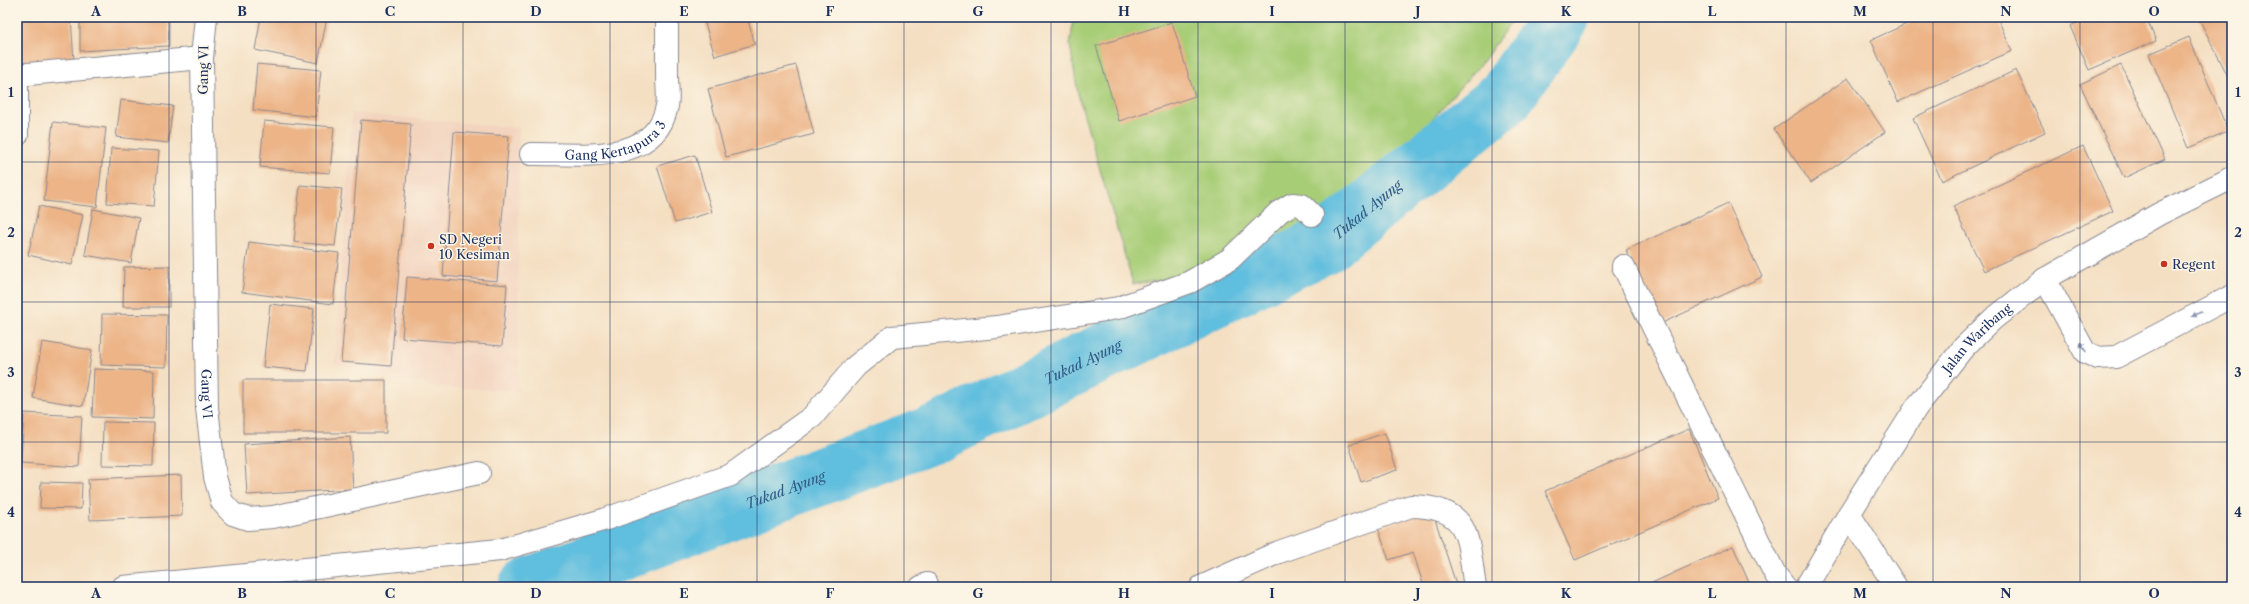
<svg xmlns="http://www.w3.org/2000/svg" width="2249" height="604" viewBox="0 0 2249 604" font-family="'Libre Caslon Text',serif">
<rect width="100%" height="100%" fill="#fcf5e5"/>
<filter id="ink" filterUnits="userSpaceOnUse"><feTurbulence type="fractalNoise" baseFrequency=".025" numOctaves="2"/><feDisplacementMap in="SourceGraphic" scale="8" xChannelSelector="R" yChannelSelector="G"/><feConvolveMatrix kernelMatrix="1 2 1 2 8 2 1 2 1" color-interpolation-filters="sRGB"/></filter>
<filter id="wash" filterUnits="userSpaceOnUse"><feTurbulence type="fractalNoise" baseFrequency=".012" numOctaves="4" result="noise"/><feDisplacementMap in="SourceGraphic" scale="16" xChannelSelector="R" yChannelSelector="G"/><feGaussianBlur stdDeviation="0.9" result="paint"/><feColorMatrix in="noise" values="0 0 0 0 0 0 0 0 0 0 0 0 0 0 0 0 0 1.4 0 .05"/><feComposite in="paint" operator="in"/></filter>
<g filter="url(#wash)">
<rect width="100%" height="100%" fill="#f4dfc2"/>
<path fill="#f3d4bf" d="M 352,113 L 519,128 L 518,391 L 437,387 L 335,364 Z"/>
<path fill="#a7cd77" stroke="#617e6a" d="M 1074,17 L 1514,17 L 1485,59 L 1385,173 L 1300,229 L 1178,278 L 1133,284 L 1078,94 L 1070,45 Z"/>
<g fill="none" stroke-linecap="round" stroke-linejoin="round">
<path stroke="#60bede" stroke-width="58" id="s1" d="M 527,587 L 939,432 L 1324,245 L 1505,97 L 1561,17"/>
</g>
<g id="blocks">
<path fill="#ecb487" d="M 17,17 L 71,17 L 74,62 L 17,67 Z
M 80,17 L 169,17 L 169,46 L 80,51 Z
M 261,17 L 327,17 L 318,63 L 255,50 Z
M 703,17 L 747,17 L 755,44 L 715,56 Z
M 1922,17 L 1997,17 L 2012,51 L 1898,102 L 1871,40 Z
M 2090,17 L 2146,17 L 2156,41 L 2089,70 L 2070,26 Z
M 2198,17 L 2232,17 L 2232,76 L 2229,78 Z
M 1172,22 L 1195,96 L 1119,121 L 1096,46 Z
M 2189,37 L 2228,131 L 2188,148 L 2149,54 Z
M 257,64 L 321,70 L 316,117 L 253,110 Z
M 796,65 L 814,134 L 726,157 L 708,89 Z
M 2121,65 L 2165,159 L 2124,178 L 2080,84 Z
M 2016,70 L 2045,132 L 1942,181 L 1913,118 Z
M 1848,78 L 1885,132 L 1811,183 L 1774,129 Z
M 121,100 L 173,106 L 168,143 L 116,137 Z
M 361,120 L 411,124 L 391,366 L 341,362 Z
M 264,121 L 334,127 L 330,173 L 260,167 Z
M 53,122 L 106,128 L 97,207 L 44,201 Z
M 454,132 L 509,136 L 497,281 L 443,276 Z
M 2083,146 L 2113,211 L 1984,271 L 1953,206 Z
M 111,148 L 159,151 L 154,206 L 107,203 Z
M 695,155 L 712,212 L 675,223 L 657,166 Z
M 300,185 L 342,189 L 335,246 L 294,242 Z
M 1728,203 L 1762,277 L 1660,324 L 1626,250 Z
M 39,206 L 83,215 L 72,265 L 28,255 Z
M 93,209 L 139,218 L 131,263 L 85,255 Z
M 249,242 L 339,253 L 333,304 L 242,292 Z
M 169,266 L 169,307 L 123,307 L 124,267 Z
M 407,277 L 507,285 L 502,346 L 402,338 Z
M 270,304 L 314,309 L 307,371 L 263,367 Z
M 102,314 L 167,315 L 166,367 L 101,365 Z
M 42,342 L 92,350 L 83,406 L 33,398 Z
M 94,369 L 154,371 L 153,419 L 92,417 Z
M 243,380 L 386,380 L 386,433 L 243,433 Z
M 24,413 L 82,416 L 79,467 L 21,463 Z
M 103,422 L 154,423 L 153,466 L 102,465 Z
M 1689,429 L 1718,498 L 1575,560 L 1545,491 Z
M 1385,433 L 1397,470 L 1361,482 L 1349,445 Z
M 350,437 L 353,489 L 247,495 L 244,444 Z
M 181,475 L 182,516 L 90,520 L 88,479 Z
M 41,482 L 82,483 L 81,509 L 40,508 Z
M 1432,510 L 1457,587 L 1424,587 L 1413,552 L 1389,560 L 1378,528 Z
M 1733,546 L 1751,587 L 1643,587 Z"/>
</g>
</g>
<g filter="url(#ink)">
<use href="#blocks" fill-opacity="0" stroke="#888790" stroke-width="1"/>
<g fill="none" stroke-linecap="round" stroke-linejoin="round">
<defs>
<g id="minor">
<path id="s2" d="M 206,17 L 202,58 L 207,408 L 215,477 L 222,502 L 233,514 L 248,519 L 273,517 L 479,473"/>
<path d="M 17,75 L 202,58"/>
<path d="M 17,135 L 17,75"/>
<path id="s3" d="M 531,154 C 577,153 655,167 667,106 C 669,97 667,87 667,78 C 667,58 667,37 667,17"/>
<path d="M 1623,266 L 1775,574 L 1785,587"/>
<path d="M 2045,279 L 2085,352 L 2098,358 L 2116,357 L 2232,296"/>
<path d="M 1849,514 L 1896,587"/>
<path d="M 123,587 L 500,550 L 603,520 L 731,475 L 812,417 L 856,366 L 892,337 L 997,327 L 1118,308 L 1190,282 L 1230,259 L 1279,212 L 1292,204 L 1302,205 L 1312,215"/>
<path d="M 921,587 L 927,584"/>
<path d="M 1201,587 L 1279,552 L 1411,506 C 1472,507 1467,538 1475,587"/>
<path id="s4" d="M 1806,587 L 1849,514 L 1916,408 L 1964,347 L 1993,319 L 2045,279 L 2159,214 L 2232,178"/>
</g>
</defs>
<use href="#minor" stroke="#888790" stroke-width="24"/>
<use href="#minor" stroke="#fff" stroke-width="22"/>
</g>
<defs><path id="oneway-solid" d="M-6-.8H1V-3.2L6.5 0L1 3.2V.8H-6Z"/></defs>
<g fill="#8d97ae">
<use href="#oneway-solid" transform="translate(2197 314) rotate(152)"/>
<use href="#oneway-solid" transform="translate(2083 347) rotate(-122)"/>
</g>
</g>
<path fill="none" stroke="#1b2f5e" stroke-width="1" stroke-opacity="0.55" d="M 169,17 L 169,587M 316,17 L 316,587M 463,17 L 463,587M 610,17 L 610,587M 757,17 L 757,587M 904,17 L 904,587M 1051,17 L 1051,587M 1198,17 L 1198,587M 1345,17 L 1345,587M 1492,17 L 1492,587M 1639,17 L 1639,587M 1786,17 L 1786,587M 1933,17 L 1933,587M 2080,17 L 2080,587M 17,162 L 2232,162M 17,302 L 2232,302M 17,442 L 2232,442"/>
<g fill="#c8321e" stroke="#fcf5e5" stroke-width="1.5">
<circle cx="431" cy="246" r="4"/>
<circle cx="2164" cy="264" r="4"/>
</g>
<g text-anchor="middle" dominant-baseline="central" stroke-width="3" stroke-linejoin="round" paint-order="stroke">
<g font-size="13" fill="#1b2f5e" stroke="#fcf5e5">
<text transform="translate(203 70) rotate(-89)">Gang VI</text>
<text stroke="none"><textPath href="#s3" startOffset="88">Gang Kertapura 3</textPath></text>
<text stroke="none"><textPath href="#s4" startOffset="303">Jalan Waribang</textPath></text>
<text stroke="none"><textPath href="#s2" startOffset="377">Gang VI</textPath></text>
</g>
<g font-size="13" fill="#1b2f5e" stroke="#fcf5e5" text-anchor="start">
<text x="439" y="239">SD Negeri<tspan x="439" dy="15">10 Kesiman</tspan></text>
<text x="2172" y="264">Regent</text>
</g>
<g font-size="14" font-style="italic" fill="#305a84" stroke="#fcf5e5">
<text stroke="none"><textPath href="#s1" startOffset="924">Tukad Ayung</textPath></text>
<text stroke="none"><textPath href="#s1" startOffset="600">Tukad Ayung</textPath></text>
<text stroke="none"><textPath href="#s1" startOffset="276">Tukad Ayung</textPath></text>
</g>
</g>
<rect width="2249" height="604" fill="none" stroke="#fcf5e5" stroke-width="44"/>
<rect x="22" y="22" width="2205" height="560" fill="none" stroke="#1b2f5e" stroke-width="1.5"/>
<g font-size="13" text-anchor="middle" font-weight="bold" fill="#1b2f5e">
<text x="96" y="16">A</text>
<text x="242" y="16">B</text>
<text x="390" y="16">C</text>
<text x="536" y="16">D</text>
<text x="684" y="16">E</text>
<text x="830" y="16">F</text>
<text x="978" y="16">G</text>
<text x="1124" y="16">H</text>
<text x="1272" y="16">I</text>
<text x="1418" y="16">J</text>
<text x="1566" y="16">K</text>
<text x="1712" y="16">L</text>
<text x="1860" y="16">M</text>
<text x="2006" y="16">N</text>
<text x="2154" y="16">O</text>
<text x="11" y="97">1</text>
<text x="2238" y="97">1</text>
<text x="11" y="237">2</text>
<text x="2238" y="237">2</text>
<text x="11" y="377">3</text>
<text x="2238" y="377">3</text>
<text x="11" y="517">4</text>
<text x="2238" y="517">4</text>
<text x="96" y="598">A</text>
<text x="242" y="598">B</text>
<text x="390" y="598">C</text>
<text x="536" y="598">D</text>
<text x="684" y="598">E</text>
<text x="830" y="598">F</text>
<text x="978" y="598">G</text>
<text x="1124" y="598">H</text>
<text x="1272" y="598">I</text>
<text x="1418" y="598">J</text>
<text x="1566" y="598">K</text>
<text x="1712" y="598">L</text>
<text x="1860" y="598">M</text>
<text x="2006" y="598">N</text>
<text x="2154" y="598">O</text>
</g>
</svg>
